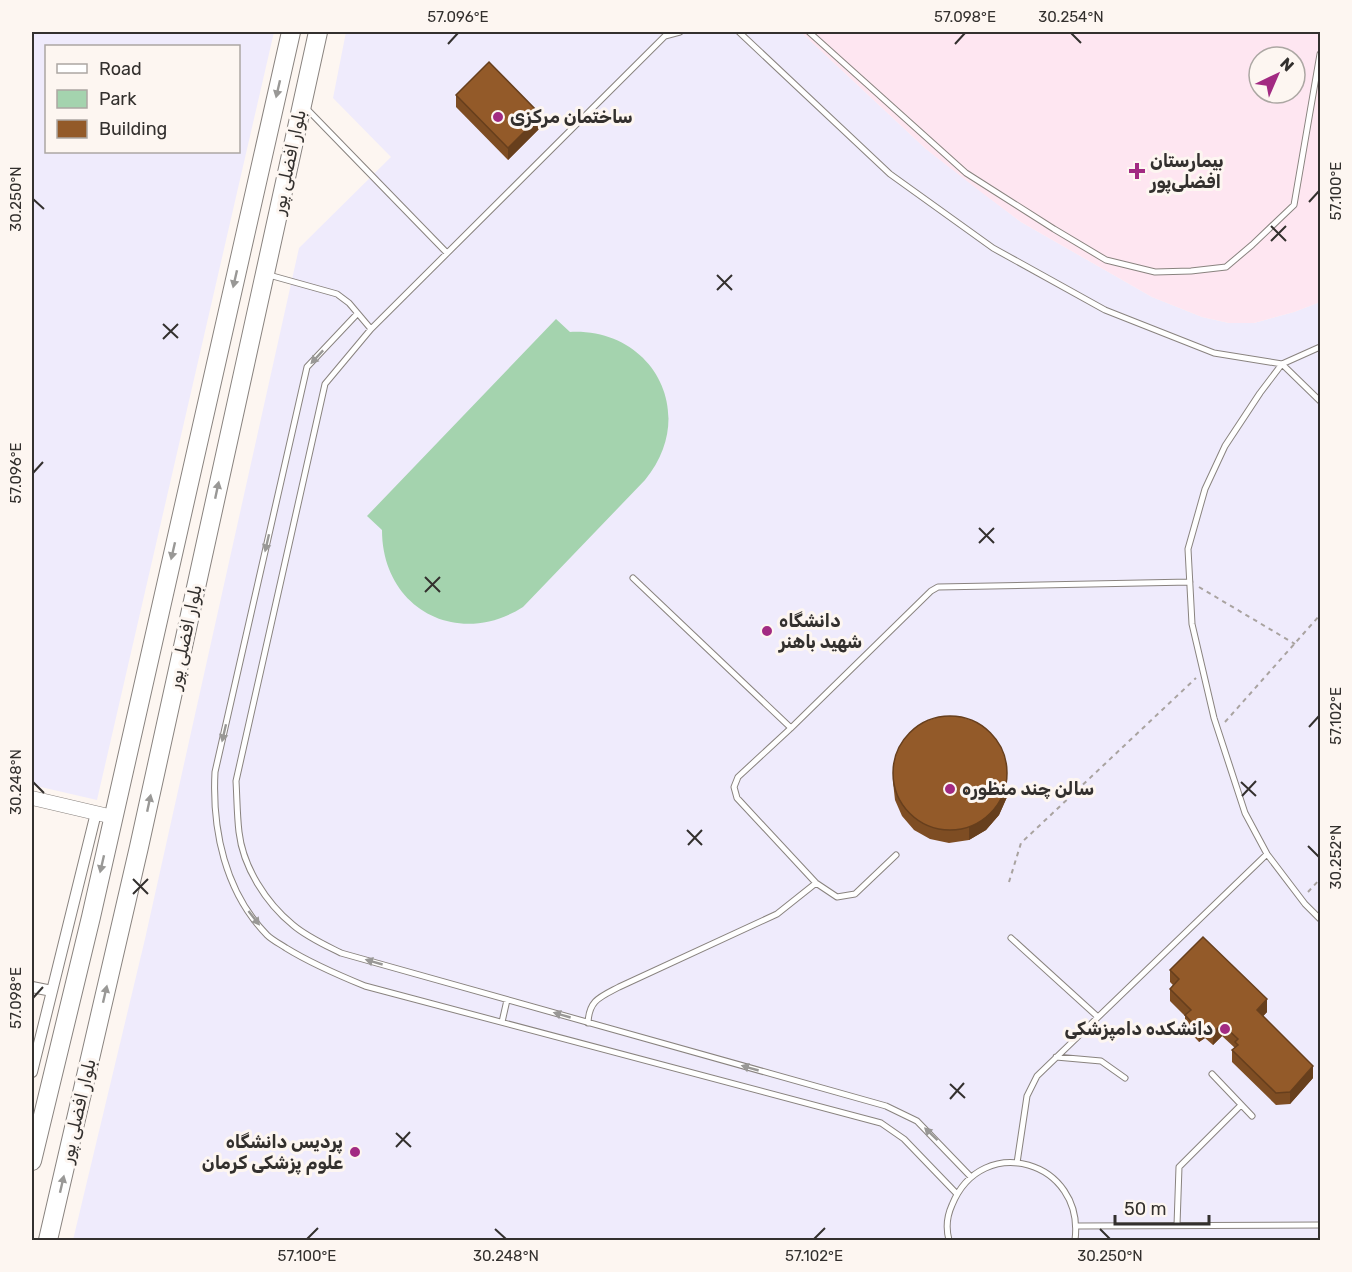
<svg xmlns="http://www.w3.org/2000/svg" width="1352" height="1272" viewBox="0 0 1352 1272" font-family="Rubik,Vazirmatn,sans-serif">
<rect width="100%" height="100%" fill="#fdf6f1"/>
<path fill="#efebfc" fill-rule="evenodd" d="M 32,32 L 274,32 L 97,800 L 32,785 ZM 46,46 L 238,46 L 238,152 L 46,152 Z
M 346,32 L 801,32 L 926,149 L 1021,222 L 1152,297 L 1202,317 L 1229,323 L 1254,323 L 1294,312 L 1320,302 L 1320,1240 L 73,1240 L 145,939 L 299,248 L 391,157 L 333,98 Z"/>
<path fill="#fee6f1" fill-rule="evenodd" d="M 801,32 L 1320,32 L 1320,302 L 1294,312 L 1254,323 L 1229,323 L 1202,317 L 1152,297 L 1021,222 L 981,192 L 926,149 ZM 1259,57 L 1295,57 L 1295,93 L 1259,93 Z"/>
<path fill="#a4d3ae" d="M 556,319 L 570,332 C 654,328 699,415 645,480 L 523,607 C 457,649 382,608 382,530 L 367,516 Z"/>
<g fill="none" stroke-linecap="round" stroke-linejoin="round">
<defs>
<path id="service" d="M 739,32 L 890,174 L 993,248 L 1105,310 L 1214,353 L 1282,364 L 1320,347
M 809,32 L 966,173 L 1054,229 L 1106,260 L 1155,272 L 1191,271 L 1226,267 L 1252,245 L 1294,205 L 1320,54
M 305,107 L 447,253
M 269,275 L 337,294 L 349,303 L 371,329 L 665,36 L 680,32
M 357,314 L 307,367 L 215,772 C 212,830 225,892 267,935 C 272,940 280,944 286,948 C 312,964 338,975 365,986 L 881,1123 L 904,1139 L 956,1193
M 371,329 L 325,384 L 236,781 C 237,798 237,815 239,832 C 243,867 266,903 293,925 C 307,937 325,945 341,953 L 886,1106 L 917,1121 L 971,1177
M 1320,401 L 1282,364 L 1260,393 L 1225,446 L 1205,489 L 1188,549 L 1192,624 L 1214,718 L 1245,813 L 1267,854 L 1305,904 L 1320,919
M 633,578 L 791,728
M 896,855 L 855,894 L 837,897 L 816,883 L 737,798 L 734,787 L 738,777 L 791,728 L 931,591 L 938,587 L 1190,582
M 1011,938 L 1098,1017
M 502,1022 L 507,1000
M 588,1023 C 589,1000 600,997 619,987 L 777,914 L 816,883
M 1056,1057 L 1101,1061 L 1125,1078
M 1212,1074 L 1252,1116
M 1017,1163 L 1027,1096 L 1037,1076 L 1267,854
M 1177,1225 L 1179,1167 L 1241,1105
M 1077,1226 L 1320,1225
M 949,1240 C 946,1229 947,1216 952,1205 C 982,1131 1085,1161 1075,1240"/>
<path id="minor" d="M 32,987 L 52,991
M 32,1072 L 96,813"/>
<path id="tertiary" d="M 32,798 L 113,817"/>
<path id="trunk" d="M 32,1161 L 91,917 L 291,32
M 48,1240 L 139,847 L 318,32"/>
</defs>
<use href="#service" stroke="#89837f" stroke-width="7"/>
<use href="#minor" stroke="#89837f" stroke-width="12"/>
<use href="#tertiary" stroke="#89837f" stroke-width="15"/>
<use href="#trunk" stroke="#89837f" stroke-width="20"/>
<path stroke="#a9a3a0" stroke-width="2" stroke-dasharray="4.5 4.5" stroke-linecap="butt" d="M 1199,587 L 1295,644
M 1225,722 L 1320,615
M 1009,882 L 1021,843 L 1196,678
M 1308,892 L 1320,879"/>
<use href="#service" stroke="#fff" stroke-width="5"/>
<use href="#minor" stroke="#fff" stroke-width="10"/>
<use href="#tertiary" stroke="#fff" stroke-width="14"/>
<use href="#trunk" stroke="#fff" stroke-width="18"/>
</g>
<path fill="#7e4d23" d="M 456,95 L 541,127 L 508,160 L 456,107 Z
M 893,769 L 1007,797 L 999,815 L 986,830 L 969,840 L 949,843 L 930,839 L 914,830 L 902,816 L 895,800 L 893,782 Z
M 1170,970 L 1267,1012 L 1263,1016 L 1313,1078 L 1290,1104 L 1276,1105 L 1232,1062 L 1232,1050 L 1235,1048 L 1222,1036 L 1213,1045 L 1205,1038 L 1199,1042 L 1185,1027 L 1185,1016 L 1170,1001 L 1170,989 L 1173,985 L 1170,982 Z"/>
<path fill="#673f1d" d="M 541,115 L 541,127 L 508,160 L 508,148 Z
M 1007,765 L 1007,797 L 999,815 L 986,830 L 969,840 L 969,827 Z
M 1267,999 L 1267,1012 L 1257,1023 L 1257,1010 Z
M 1222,1024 L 1222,1036 L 1213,1045 L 1213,1033 Z
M 1205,1025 L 1205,1038 L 1199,1042 L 1199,1030 Z
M 1313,1066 L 1313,1078 L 1290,1104 L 1290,1092 Z"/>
<path fill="#935a29" stroke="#673f1d" stroke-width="1.5" d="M 489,62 L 541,115 L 508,148 L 456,95 Z
M893 773a57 57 0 1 1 114 0a57 57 0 1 1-114 0Z
M 1203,937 L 1267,999 L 1257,1010 L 1313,1066 L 1290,1092 L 1276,1093 L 1232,1050 L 1238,1045 L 1235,1042 L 1238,1039 L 1222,1024 L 1213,1033 L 1205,1025 L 1199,1030 L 1185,1015 L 1191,1010 L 1170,989 L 1179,979 L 1170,970 Z"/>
<defs><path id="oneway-solid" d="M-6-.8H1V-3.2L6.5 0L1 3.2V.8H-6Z" transform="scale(1.5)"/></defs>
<g fill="#999896">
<use href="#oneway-solid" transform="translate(278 89) rotate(103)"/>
<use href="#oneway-solid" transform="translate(235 279) rotate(103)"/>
<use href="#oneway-solid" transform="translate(317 357) rotate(133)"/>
<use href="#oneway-solid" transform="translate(217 490) rotate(-78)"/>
<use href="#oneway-solid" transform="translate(267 543) rotate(103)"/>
<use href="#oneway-solid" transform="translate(173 551) rotate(103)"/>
<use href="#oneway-solid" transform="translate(224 733) rotate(103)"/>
<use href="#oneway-solid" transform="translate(149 803) rotate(-78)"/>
<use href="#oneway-solid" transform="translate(102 864) rotate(103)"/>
<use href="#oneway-solid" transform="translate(254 918) rotate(52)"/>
<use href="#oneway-solid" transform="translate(374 962) rotate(-164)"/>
<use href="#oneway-solid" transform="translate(105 994) rotate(-77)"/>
<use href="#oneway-solid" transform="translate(562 1015) rotate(-164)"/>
<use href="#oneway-solid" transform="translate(750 1068) rotate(-164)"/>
<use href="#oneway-solid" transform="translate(931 1134) rotate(-136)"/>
<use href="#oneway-solid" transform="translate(62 1184) rotate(-77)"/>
</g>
<path fill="none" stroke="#33302e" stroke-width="2" d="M 1071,33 L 1081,43M 448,44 L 458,33M 955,44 L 965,33M 33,199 L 44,209M 1309,202 L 1319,191M 1271,226 L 1286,241M 1271,241 L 1286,226M 717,275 L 732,290M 717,290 L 732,275M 163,324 L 178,338M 163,339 L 178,324M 33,473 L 43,462M 979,528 L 994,543M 979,543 L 994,528M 425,577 L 440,592M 425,592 L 440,577M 1309,727 L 1319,716M 33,782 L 44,793M 1241,782 L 1256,796M 1242,796 L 1256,781M 687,830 L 702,845M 688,845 L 702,830M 1308,846 L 1319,857M 133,879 L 148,894M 133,894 L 148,879M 33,998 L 43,987M 950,1084 L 965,1098M 950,1099 L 964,1083M 396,1133 L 411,1147M 396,1147 L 410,1132M 495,1229 L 506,1239M 1100,1229 L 1110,1239M 307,1239 L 318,1228M 814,1239 L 825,1228"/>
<g fill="#a22a82" stroke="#fdf6f1" stroke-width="2">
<circle cx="498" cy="117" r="6"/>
<path d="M1134 162h6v6h6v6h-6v6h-6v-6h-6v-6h6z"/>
<circle cx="767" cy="631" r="6"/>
<circle cx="950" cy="789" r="6"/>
<circle cx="1225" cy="1029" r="6"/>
<circle cx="355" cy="1152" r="6"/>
</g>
<g text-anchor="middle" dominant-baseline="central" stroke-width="6" stroke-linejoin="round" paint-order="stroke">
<g font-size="18" font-weight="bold" fill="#33302e" stroke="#fdf6f1" text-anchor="start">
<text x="510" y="117">ساختمان مرکزی</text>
<text x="1150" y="161">بیمارستان<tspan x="1150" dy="21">افضلی‌پور</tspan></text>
<text x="779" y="621">دانشگاه<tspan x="779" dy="21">شهید باهنر</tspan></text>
<text x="962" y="789">سالن چند منظوره</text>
<text x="1213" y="1029" text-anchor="end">دانشکده دامپزشکی</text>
<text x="343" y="1142" text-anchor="end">پردیس دانشگاه<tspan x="343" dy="21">علوم پزشکی کرمان</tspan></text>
</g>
<g font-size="18" fill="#33302e" stroke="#fdf6f1">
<text transform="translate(289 162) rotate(-78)">بلوار افضلی پور</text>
<text transform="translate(185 637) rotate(-78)">بلوار افضلی پور</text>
<text transform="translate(78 1111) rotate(-77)">بلوار افضلی پور</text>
</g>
</g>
<rect width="1352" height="1272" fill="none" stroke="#fdf6f1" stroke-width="66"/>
<rect x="45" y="45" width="195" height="108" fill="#fdf6f1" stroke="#aca7a3" stroke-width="1.5"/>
<rect x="57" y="64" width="30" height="9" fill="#ffffff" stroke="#aca7a3" stroke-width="1.5"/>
<text x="99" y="75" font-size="18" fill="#33302e">Road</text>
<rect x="57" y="90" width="30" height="18" fill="#a4d3ae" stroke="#aca7a3" stroke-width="1.5"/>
<text x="99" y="105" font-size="18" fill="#33302e">Park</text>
<rect x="57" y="120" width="30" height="18" fill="#935a29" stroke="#aca7a3" stroke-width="1.5"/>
<text x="99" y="135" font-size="18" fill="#33302e">Building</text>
<g transform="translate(1277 75) rotate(44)"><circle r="28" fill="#fdf6f1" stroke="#aca7a3" stroke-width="1.5"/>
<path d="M0-4.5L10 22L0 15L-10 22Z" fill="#a22a82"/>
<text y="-9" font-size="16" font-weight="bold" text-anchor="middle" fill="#33302e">N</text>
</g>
<path d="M1115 1215v9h94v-9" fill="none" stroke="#33302e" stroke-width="3"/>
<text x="1124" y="1215" font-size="18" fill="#33302e" stroke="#fdf6f1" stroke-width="4.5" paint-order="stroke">50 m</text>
<rect x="33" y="33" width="1286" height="1206" fill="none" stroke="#33302e" stroke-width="2"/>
<g font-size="15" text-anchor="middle" fill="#33302e">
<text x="458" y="22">57.096°E</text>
<text x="965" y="22">57.098°E</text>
<text x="1071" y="22">30.254°N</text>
<text transform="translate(1336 191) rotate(-90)" y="5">57.100°E</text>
<text transform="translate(16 199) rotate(-90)" y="5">30.250°N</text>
<text transform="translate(16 473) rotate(-90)" y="5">57.096°E</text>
<text transform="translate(1336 716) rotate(-90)" y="5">57.102°E</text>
<text transform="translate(16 782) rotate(-90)" y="5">30.248°N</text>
<text transform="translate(1336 857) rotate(-90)" y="5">30.252°N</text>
<text transform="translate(16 998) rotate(-90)" y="5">57.098°E</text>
<text x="307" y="1261">57.100°E</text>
<text x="506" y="1261">30.248°N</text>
<text x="814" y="1261">57.102°E</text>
<text x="1110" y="1261">30.250°N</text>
</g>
</svg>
